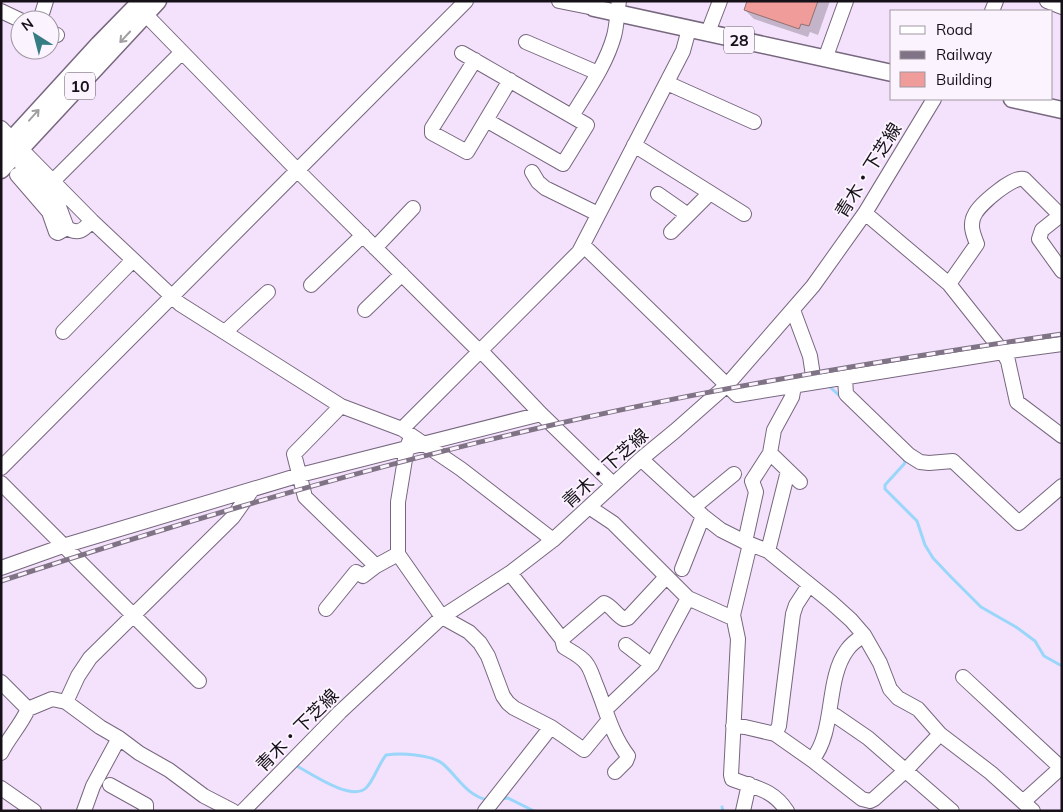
<svg xmlns="http://www.w3.org/2000/svg" width="1063" height="812" viewBox="0 0 1063 812" font-family="Mulish,'Noto Sans JP',sans-serif">
<rect width="100%" height="100%" fill="#f4e2fd"/>
<path fill="#0003" d="M 748,1 L 830,1 L 818,35 L 810,32 L 808,37 L 754,19 L 745,10 Z"/>
<g fill="none" stroke-linecap="round" stroke-linejoin="round">
<path stroke="#99d6fa" stroke-width="3" d="M 831,388 L 842,398
M 904,458 L 905,463 L 885,485 L 885,489 L 917,521 L 925,545 L 933,558 L 951,577 L 981,607 L 1016,627 L 1035,641 L 1044,656 L 1062,666
M 295,765 C 309,772 351,802 366,788 C 374,780 378,765 386,755 C 400,753 431,754 443,764 C 458,777 467,796 488,800
M 502,799 L 508,798 L 534,811
M 722,807 L 723,811"/>
</g>
<path fill="#ef9c9a" stroke="#917170" d="M 747,1 L 818,1 L 809,26 L 801,24 L 799,29 L 744,10 Z"/>
<g fill="none" stroke-linecap="round" stroke-linejoin="round">
<defs>
<path id="minor" d="M 559,1 L 594,8
M 1047,1 L 1062,7
M 1,11 L 20,20
M 992,11 L 996,1
M 146,15 L 298,171 L 476,348 L 481,351 L 541,414 L 613,484
M 40,20 L 46,1
M 50,32 L 57,35
M 710,34 L 710,27 L 720,1
M 526,42 L 598,73
M 462,53 L 587,125 L 563,164 L 486,120
M 825,59 L 846,1
M 475,60 L 432,128 L 432,133 L 467,152 L 510,80
M 667,83 L 754,122
M 572,116 C 587,91 606,65 614,36 C 617,25 617,13 619,1
M 1,128 L 12,139
M 634,145 L 744,214
M 21,149 L 92,221 L 180,304 L 341,406 L 402,429 L 461,469 L 553,540
M 22,166 L 58,204 L 67,228 C 79,235 83,230 92,221
M 532,172 L 538,182 L 545,188 L 598,214
M 17,175 L 49,212 L 56,232 L 58,233 L 67,228
M 53,181 L 181,53
M 658,194 L 688,215
M 865,213 L 949,284 L 1003,352 L 1008,361 L 1017,402 L 1062,436
M 1062,214 L 1042,230 L 1039,239 L 1062,271
M 671,232 L 710,193
M 583,245 L 737,395 L 1003,352 L 1062,344
M 375,248 L 413,208
M 949,284 L 977,244 C 973,234 969,224 975,214 C 980,204 1014,175 1024,179 L 1060,215
M 311,285 L 363,235
M 365,310 L 402,274
M 793,310 L 810,356 L 814,382
M 63,332 L 133,260
M 225,332 L 268,292
M 845,378 L 846,394 L 909,455 L 920,462 L 929,463 L 953,461 L 1019,523 L 1062,486
M 341,406 L 294,454 L 305,497 L 376,566 L 398,554
M 402,429 L 579,252 L 683,51 L 689,29
M 410,440 L 407,447 L 398,502 L 398,554 L 442,617 L 469,632 L 480,643 L 488,656 L 503,696 L 508,703 L 514,708 L 551,727 L 584,750 L 608,721
M 770,453 L 800,482
M 641,459 L 703,516 L 721,530 L 745,542 L 768,551 L 831,602 L 851,620 L 864,635 L 880,663 L 890,689 L 898,698 L 918,709 L 940,734 L 991,773 L 1033,811
M 1,468 L 466,1
M 1,483 L 199,681
M 589,507 L 613,523 L 688,598 L 728,616 L 733,615
M 694,507 L 734,474
M 745,542 L 756,492 L 752,481 L 770,453 L 774,430 L 792,397 L 794,386
M 750,544 L 733,615 L 738,639 L 731,775 L 732,779 C 754,788 772,788 787,811
M 768,551 L 788,471
M 1,568 L 63,546 L 300,475 L 541,414
M 682,569 L 703,516
M 510,573 L 562,639 L 564,647 C 572,652 581,656 586,663 C 591,669 593,678 596,685 C 606,709 611,734 628,756 L 626,761 L 615,772
M 326,609 L 356,572 L 363,576 L 376,566
M 562,639 L 604,603 C 612,606 616,615 624,619 L 628,618 L 666,577
M 626,645 L 652,665
M 963,677 L 1059,766 L 1056,772 L 1023,802
M 1,682 L 28,709 L 52,699 L 66,702 L 100,727 L 119,738 L 139,753 L 169,770 L 204,796 L 233,811
M 66,702 L 78,676 L 90,658 L 233,517 L 252,490
M 606,709 L 652,665 L 688,598
M 829,715 L 836,716 L 868,738 L 952,811
M 733,726 L 745,727 L 775,734 L 812,760 L 862,799 L 870,801 L 874,799 L 906,770 L 940,734
M 775,734 L 779,726 L 793,614 L 796,605 L 809,585
M 1,753 C 9,737 21,725 28,709
M 812,760 C 836,731 825,680 847,650 C 851,644 858,639 864,635
M 110,785 L 146,805 L 146,811
M 1,788 L 34,811
M 84,811 L 93,786 L 119,738
M 243,811 L 340,712 L 442,617 L 510,573 L 553,540 L 641,459 L 675,431 L 727,385 L 813,286 L 865,213 L 934,99
M 485,811 L 551,727
M 743,811 L 749,784"/>
<path id="major" d="M 590,1 L 594,8 L 892,73
M 1012,99 L 1062,110
M 1,151 L 99,44 L 141,1
M 1,170 L 158,1"/>
</defs>
<use href="#minor" stroke="#77677e" stroke-width="16"/>
<use href="#major" stroke="#77677e" stroke-width="19"/>
<use href="#minor" stroke="#fff" stroke-width="14"/>
<use href="#major" stroke="#fff" stroke-width="16"/>
<defs>
<path id="rail" d="M 1,581 C 178,523 357,470 539,428 C 711,388 887,360 1062,334"/>
</defs>
<use href="#rail" stroke="#7f7385" stroke-width="5"/>
<use href="#rail" stroke="#fbf3fe" stroke-width="3" stroke-dasharray="9" stroke-linecap="butt"/>
</g>
<defs><path id="oneway-shaft" d="M-6 0H5M1.5-3L5.5 0L1.5 3" fill="none" stroke-width="1.6" stroke-linecap="round" stroke-linejoin="round" transform="scale(1.25)"/></defs>
<g stroke="#a29fa3">
<use href="#oneway-shaft" transform="translate(125 37) rotate(133)"/>
<use href="#oneway-shaft" transform="translate(34 115) rotate(-48)"/>
</g>
<g text-anchor="middle" dominant-baseline="central" stroke-width="4" stroke-linejoin="round" paint-order="stroke">
<g fill="#fbf3fe" stroke="#5b545e" stroke-width="1">
<rect x="724" y="26.5" width="30" height="27" rx="4"/>
<rect x="65" y="72.5" width="30" height="27" rx="4"/>
</g>
<g font-size="16" font-weight="bold" fill="#161019">
<text x="739" y="40">28</text>
<text x="80" y="86">10</text>
</g>
<g font-size="18" fill="#161019" stroke="#fbf3fe">
<text transform="translate(868 170) rotate(-58)">青木・下芝線</text>
<text transform="translate(605 468) rotate(-42)">青木・下芝線</text>
<text transform="translate(297 730) rotate(-45)">青木・下芝線</text>
</g>
</g>
<rect width="1063" height="812" fill="none" stroke="#161019" stroke-width="5"/>
<rect x="890" y="10" width="162" height="90" fill="#fbf3fe" stroke="#9f98a2"/>
<rect x="900" y="26" width="25" height="8" fill="#ffffff" stroke="#9f98a2"/>
<text x="936" y="35" font-size="15" fill="#161019">Road</text>
<rect x="900" y="51" width="25" height="8" fill="#7f7385" stroke="#9f98a2"/>
<text x="936" y="60" font-size="15" fill="#161019">Railway</text>
<rect x="900" y="72" width="25" height="15" fill="#ef9c9a" stroke="#9f98a2"/>
<text x="936" y="85" font-size="15" fill="#161019">Building</text>
<g transform="translate(35 35) rotate(324)"><circle r="24" fill="#fbf3fe" stroke="#9f98a2"/>
<path d="M0-4L9 19L0 12L-9 19Z" fill="#357d83"/>
<text y="-8" font-size="14" font-weight="bold" text-anchor="middle" fill="#161019">N</text>
</g>
</svg>
